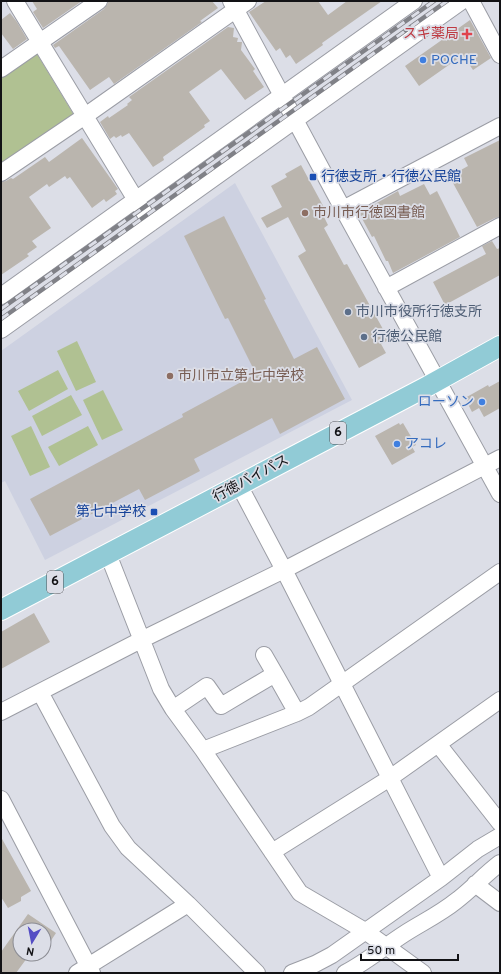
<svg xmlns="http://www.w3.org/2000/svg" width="501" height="974" viewBox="0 0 501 974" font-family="Overpass,'Noto Sans JP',sans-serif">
<rect width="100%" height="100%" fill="#dcdee7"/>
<path fill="#cdd1e1" d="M 235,183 L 352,400 L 45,560 L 5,481 L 1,483 L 1,351 Z"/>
<path fill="#b0c192" d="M 35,54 L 37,54 L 74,115 L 1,166 L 1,77 Z
M 77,341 L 96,382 L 76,391 L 57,351 Z
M 58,370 L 68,389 L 29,411 L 18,391 Z
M 103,390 L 123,430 L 102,440 L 83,400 Z
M 71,395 L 82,415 L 42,436 L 32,416 Z
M 31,426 L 50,467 L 30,476 L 11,436 Z
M 88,426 L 98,445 L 59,466 L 48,447 Z"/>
<path fill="#bab5ae" d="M 32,1 L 82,1 L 43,28 L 33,12 L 37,9 Z
M 108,1 L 212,1 L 218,8 L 200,21 L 202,22 L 114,84 L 109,77 L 90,90 L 59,46 L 55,48 L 53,45 L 104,9 L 107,5 Z
M 266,1 L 318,1 L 328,15 L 347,1 L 382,1 L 322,43 L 323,45 L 296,64 L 290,55 L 286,58 L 280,48 L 276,51 L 249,12 Z
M 10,13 L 17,22 L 27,39 L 13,49 L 1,33 L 1,20 Z
M 470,20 L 491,58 L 473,70 L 463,55 L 419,86 L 405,66 Z
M 228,27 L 234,28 L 233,37 L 238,38 L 237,42 L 242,42 L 241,50 L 255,69 L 253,71 L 264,87 L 245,100 L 221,69 L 189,92 L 210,121 L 204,125 L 205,127 L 163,157 L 164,160 L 153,167 L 129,133 L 122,137 L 121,135 L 116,138 L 114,136 L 110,139 L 100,122 L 108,116 L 109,118 L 128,105 L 127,104 L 132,100 L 129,97 Z
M 82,138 L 118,189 L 115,191 L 117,194 L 106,202 L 104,199 L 92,208 L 70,177 L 67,179 L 65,176 L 49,187 L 47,184 L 29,197 L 51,228 L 32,241 L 37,247 L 27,254 L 29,256 L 1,275 L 1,182 L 6,181 L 11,178 L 13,179 L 45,157 L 49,162 Z
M 500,140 L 500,217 L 495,218 L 477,227 L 453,183 L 456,181 L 452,175 L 468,166 L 464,158 Z
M 301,165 L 327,213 L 323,215 L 328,225 L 324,228 L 344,265 L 347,264 L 389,340 L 381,344 L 386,353 L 359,368 L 298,256 L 306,251 L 288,217 L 267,228 L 261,218 L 282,207 L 271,186 L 287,177 L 285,174 Z
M 424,184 L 430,195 L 437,191 L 460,237 L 393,273 L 388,261 L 386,261 L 374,236 L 372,237 L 359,213 L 398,191 L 400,196 Z
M 224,216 L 266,299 L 264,300 L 294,359 L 317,347 L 345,399 L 280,434 L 272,418 L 194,459 L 200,471 L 145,500 L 139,489 L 50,536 L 30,499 L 183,417 L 182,414 L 256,374 L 228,318 L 225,319 L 184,236 Z
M 492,241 L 497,249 L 500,248 L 500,275 L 445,305 L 433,282 L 486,254 L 482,246 Z
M 500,381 L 500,408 L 484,417 L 479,408 L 472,412 L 465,398 L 488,385 L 489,387 Z
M 399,423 L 400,425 L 403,423 L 416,445 L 412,447 L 415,452 L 392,465 L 375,436 Z
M 34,613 L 50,642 L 1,669 L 1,632 Z
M 1,837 L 31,891 L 21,897 L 21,901 L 8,908 L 1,897 Z
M 28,914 L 56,933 L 44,951 L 44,930 L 20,930 L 20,954 L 30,954 L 16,973 L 1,973 L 1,952 Z"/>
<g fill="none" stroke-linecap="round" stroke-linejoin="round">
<defs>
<path id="minor" d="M 15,1 L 136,200 L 151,223
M 231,1 L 343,209 L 500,494
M 471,1 L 500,55
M 1,69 L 99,1
M 1,173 L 85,116 L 248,1
M 343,209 L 500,126
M 386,288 L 500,226
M 1,296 L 414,1
M 1,330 L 462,1
M 239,485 L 284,570 L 441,878
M 108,554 L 161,689 L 173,709 L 203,750 L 300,893 L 365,931 L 423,973
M 264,655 L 275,674
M 40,692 L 112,826 L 128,848 L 188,904 L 257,973
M 173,709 L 207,686 L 221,706 L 275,674 L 297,713
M 1,712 L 141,640 L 284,570 L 500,458
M 438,744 L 500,823
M 203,750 L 297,713 L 309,707 L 500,572
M 1,799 L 92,973
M 272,852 L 390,778 L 500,700
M 475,884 L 500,903
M 77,973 L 188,904
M 292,973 L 315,964 L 332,955 L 441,878 L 478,849 L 500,836
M 345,973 C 366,962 384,947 404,934 C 421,923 440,914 456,901 C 471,890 484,875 500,863"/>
<path id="major" d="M 1,610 L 428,386 L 500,346"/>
</defs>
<use href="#minor" stroke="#9b9da5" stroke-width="18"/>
<use href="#major" stroke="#fff" stroke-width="22"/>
<use href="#minor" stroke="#fff" stroke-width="16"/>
<use href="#major" stroke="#91cbd6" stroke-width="20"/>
<defs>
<path id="rail" d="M 1,309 L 434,1
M 1,319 L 447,1"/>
</defs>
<use href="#rail" stroke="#808187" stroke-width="4.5"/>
<use href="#rail" stroke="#dcdee7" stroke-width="3" stroke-dasharray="9" stroke-linecap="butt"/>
</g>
<path fill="#e0444e" stroke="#dcdee7" stroke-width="1.5" d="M465 28h4v4h4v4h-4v4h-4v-4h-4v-4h4z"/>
<g fill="#3f7fe0" stroke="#dcdee7" stroke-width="1.5">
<circle cx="423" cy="60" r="4"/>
<circle cx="482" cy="402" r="4"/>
<circle cx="397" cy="444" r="4"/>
</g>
<g fill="#1a4fb4" stroke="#dcdee7" stroke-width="1.5">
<rect x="309" y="173" width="8" height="8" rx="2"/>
<rect x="150" y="508" width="8" height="8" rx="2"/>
</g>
<g fill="#8d6e63" stroke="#dcdee7" stroke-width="1.5">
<circle cx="305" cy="213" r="4"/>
<circle cx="170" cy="376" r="4"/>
</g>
<g fill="#5c6f8a" stroke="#dcdee7" stroke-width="1.5">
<circle cx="348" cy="312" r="4"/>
<circle cx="364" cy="337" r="4"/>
</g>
<g text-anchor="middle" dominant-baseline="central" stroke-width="3.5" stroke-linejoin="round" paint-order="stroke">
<g fill="#dcdee7" stroke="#4f4f54" stroke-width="1">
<rect x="330" y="422" width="16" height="22" rx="3"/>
<rect x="47" y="571" width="16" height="22" rx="3"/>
</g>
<g font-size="13" font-weight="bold" fill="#121215">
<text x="338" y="433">6</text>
<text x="55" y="582">6</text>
</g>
<g font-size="14" fill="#be3a42" stroke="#dcdee7" text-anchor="end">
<text x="459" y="34">スギ薬局</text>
</g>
<g font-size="14" fill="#366cbe" stroke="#dcdee7" text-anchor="start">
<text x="431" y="60">POCHE</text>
<text x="474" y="402" text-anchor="end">ローソン</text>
<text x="405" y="444">アコレ</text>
</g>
<g font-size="14" fill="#164399" stroke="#dcdee7" text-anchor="start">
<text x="321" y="177">行徳支所・行徳公民館</text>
<text x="146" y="512" text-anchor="end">第七中学校</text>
</g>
<g font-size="14" fill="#785e54" stroke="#dcdee7" text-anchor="start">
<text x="313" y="213">市川市行徳図書館</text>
<text x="178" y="376">市川市立第七中学校</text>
</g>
<g font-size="14" fill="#4e5e75" stroke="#dcdee7" text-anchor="start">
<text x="356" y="312">市川市役所行徳支所</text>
<text x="372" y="337">行徳公民館</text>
</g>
<g font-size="14" fill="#121215" stroke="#dcdee7">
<text transform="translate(251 479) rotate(-28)">行徳バイパス</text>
</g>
</g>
<rect width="501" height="974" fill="none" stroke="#121215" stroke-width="4"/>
<g transform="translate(32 942) rotate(190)"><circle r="19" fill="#dcdee7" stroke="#8b8c93"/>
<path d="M0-3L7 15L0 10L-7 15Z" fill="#544dc4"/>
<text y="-6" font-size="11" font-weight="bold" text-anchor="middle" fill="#121215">N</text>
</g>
<path d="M361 954v6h97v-6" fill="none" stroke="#121215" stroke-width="2"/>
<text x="367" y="954" font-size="12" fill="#121215" stroke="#dcdee7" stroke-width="3" paint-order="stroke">50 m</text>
</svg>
